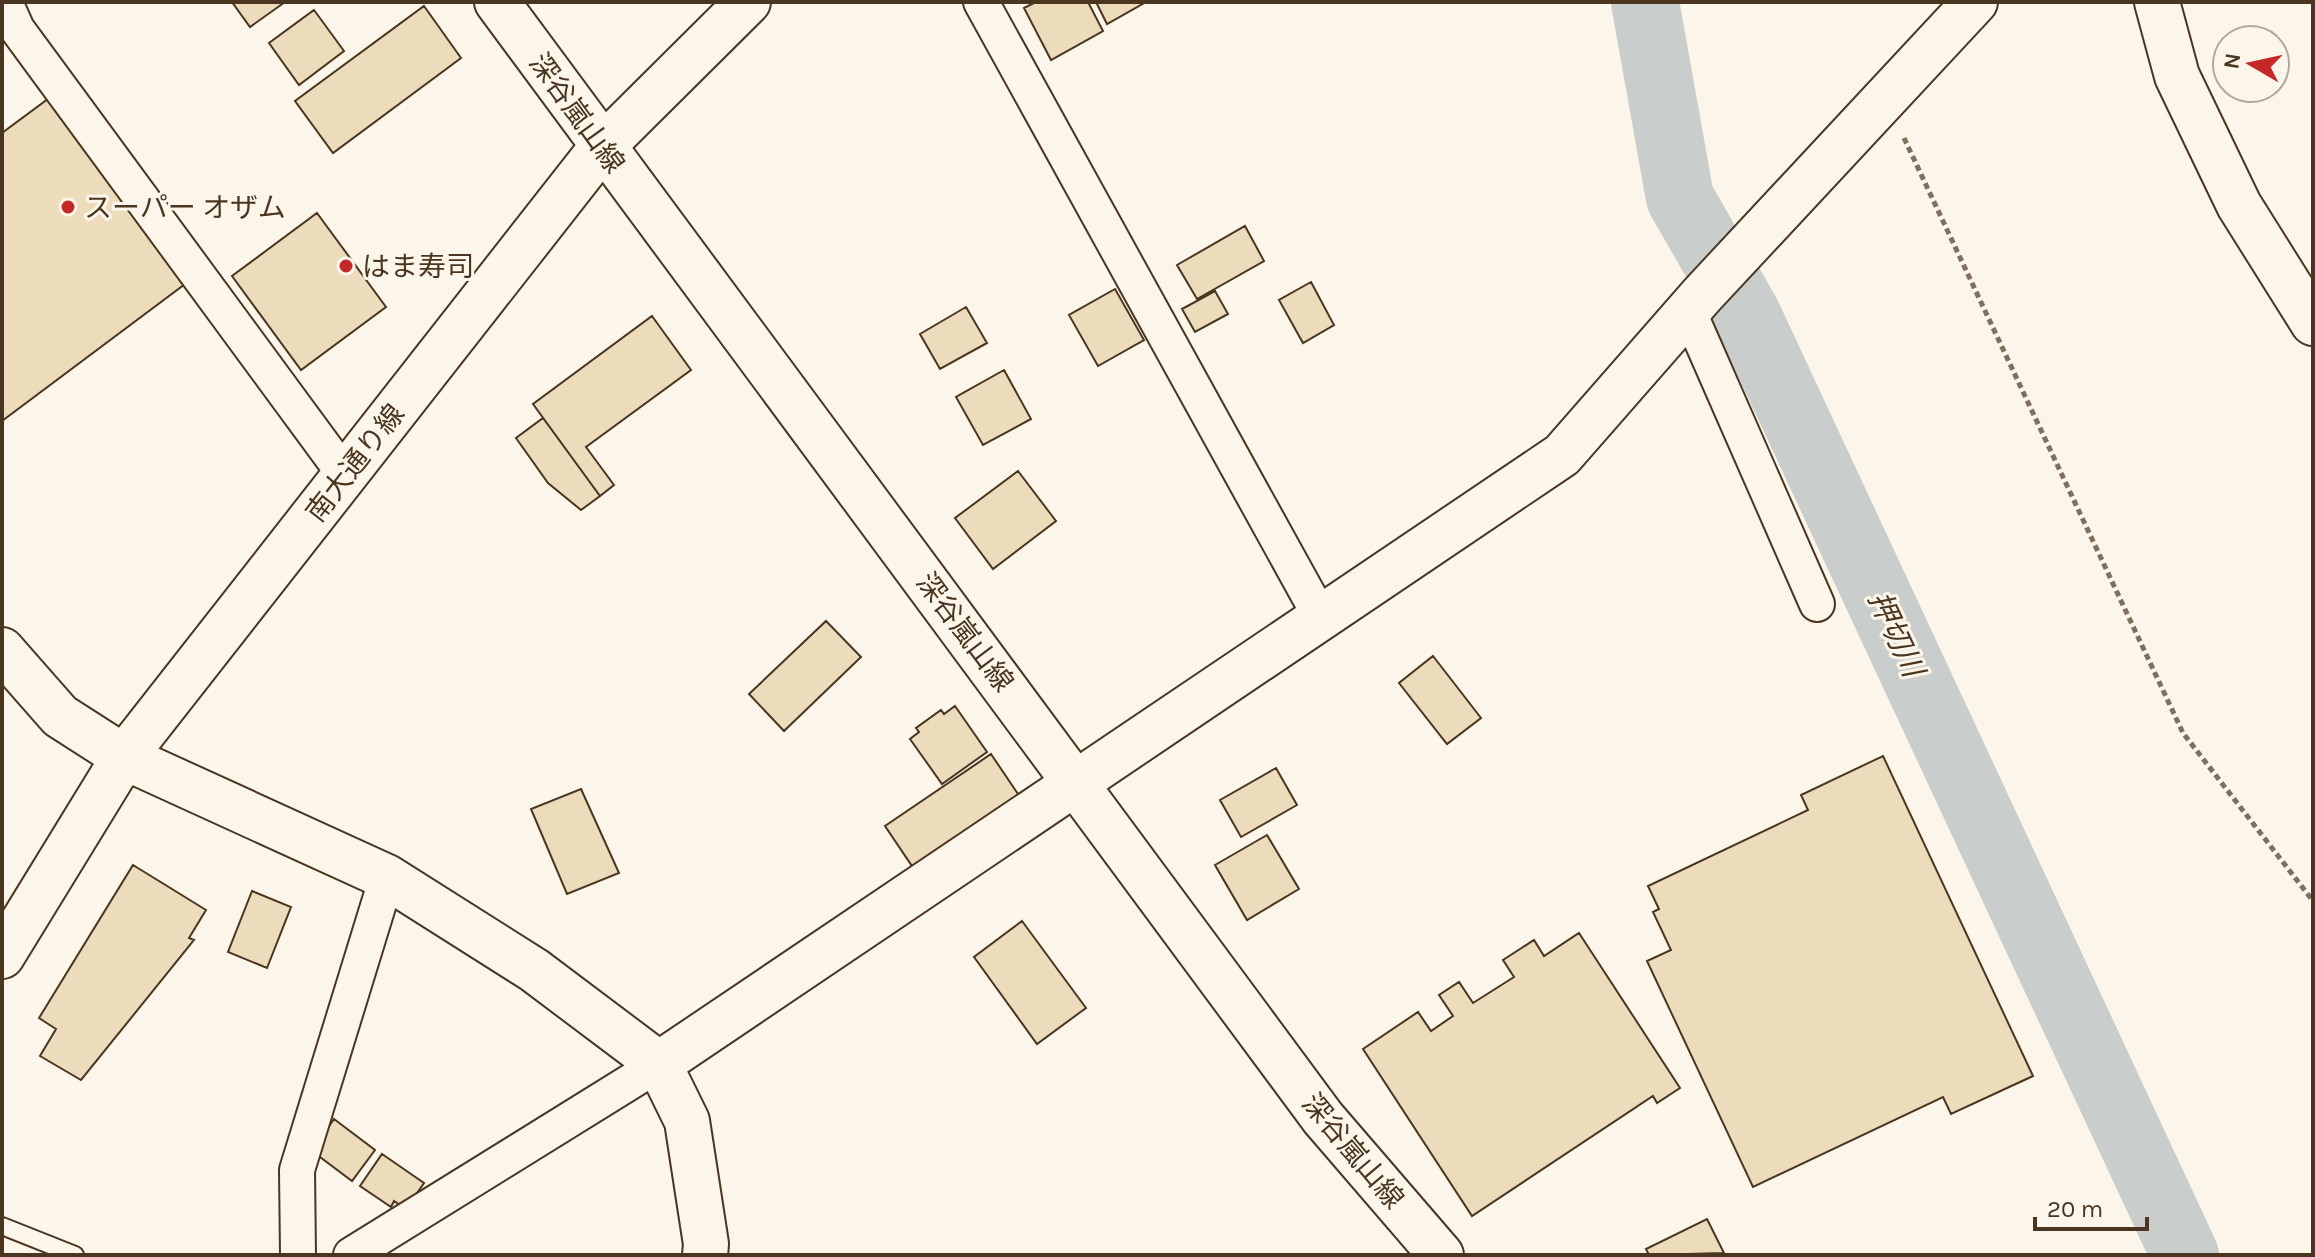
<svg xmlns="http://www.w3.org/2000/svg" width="2315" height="1257" viewBox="0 0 2315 1257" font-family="Karla,'Noto Sans JP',sans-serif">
<rect width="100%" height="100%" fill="#fbf6e9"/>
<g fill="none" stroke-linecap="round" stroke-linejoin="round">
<path stroke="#c9cecd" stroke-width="68" d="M 1645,2 L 1680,198 L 1747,315 L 2185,1255"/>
</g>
<path fill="#ecdcbc" stroke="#4a3520" stroke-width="2" d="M 232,2 L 285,2 L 250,27 Z
M 1036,2 L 1088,2 L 1103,31 L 1051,60 L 1024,8 Z
M 1096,2 L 1146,2 L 1107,24 Z
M 424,6 L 461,58 L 333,153 L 295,101 Z
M 314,10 L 344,51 L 299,85 L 269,43 Z
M 52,96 L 189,281 L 2,421 L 2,133 Z
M 317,213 L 386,307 L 301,370 L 232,276 Z
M 1245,226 L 1264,261 L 1197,299 L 1177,265 Z
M 1311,282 L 1334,325 L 1303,343 L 1279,300 Z
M 1115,289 L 1144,340 L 1098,366 L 1069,315 Z
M 1215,291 L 1228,314 L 1195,332 L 1182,309 Z
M 966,307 L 987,343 L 940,369 L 920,334 Z
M 652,316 L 691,370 L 586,447 L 614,485 L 600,496 L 533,404 Z
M 1004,370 L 1031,419 L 983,445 L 956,397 Z
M 543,418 L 600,496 L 581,510 L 548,483 L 516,438 Z
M 1018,471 L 1056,521 L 993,569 L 955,518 Z
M 826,621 L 861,657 L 784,731 L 749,694 Z
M 1433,656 L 1481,718 L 1447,744 L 1399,683 Z
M 955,706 L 987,752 L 942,784 L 910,739 L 919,732 L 916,728 L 941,710 L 944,714 Z
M 991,754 L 1020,797 L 914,869 L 885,826 Z
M 1883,756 L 2033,1076 L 1951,1114 L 1943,1097 L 1753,1187 L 1647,961 L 1671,950 L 1653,912 L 1659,909 L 1648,886 L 1808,810 L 1801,795 Z
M 1276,768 L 1297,805 L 1241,837 L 1220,800 Z
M 581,789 L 619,873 L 567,894 L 531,809 Z
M 1267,835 L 1299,889 L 1247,920 L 1215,865 Z
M 133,865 L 206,910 L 189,938 L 194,940 L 81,1080 L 40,1056 L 56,1029 L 39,1018 Z
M 252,891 L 291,907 L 267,968 L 228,952 Z
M 1022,921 L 1086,1008 L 1037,1044 L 974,957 Z
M 1579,933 L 1680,1088 L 1657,1103 L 1653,1096 L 1472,1216 L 1363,1049 L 1418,1012 L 1431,1031 L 1453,1016 L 1439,995 L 1459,982 L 1473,1003 L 1514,977 L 1503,960 L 1534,940 L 1544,956 Z
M 334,1119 L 375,1150 L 352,1181 L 312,1151 Z
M 382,1154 L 424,1183 L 406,1209 L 394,1201 L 391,1207 L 360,1186 Z
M 1707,1219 L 1724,1253 L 1649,1255 L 1646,1249 Z"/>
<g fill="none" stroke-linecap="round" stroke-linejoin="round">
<defs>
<path id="lane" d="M 2,1226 L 75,1255"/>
<path id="street" d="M 5,2 L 17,29 L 345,475
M 981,2 L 1320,616
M 1688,310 L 1817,604
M 298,1255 L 297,1170 L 387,877
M 351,1255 L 659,1064"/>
<path id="secondary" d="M 2157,2 L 2177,76 L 2239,205 L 2313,323
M 2,650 L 60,716 L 124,757 L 387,877 L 534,970 L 659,1064 L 687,1121 L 706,1244 L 705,1255
M 2,956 L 124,757 L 602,147 L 748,2
M 659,1064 L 1562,455 L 1702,295 L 1975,2"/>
<path id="primary" d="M 497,2 L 1323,1118 L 1441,1255"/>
</defs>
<use href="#lane" stroke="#4a3520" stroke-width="20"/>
<use href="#street" stroke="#4a3520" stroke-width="38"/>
<use href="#secondary" stroke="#4a3520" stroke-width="48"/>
<use href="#primary" stroke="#4a3520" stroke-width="48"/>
<path stroke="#7f6f5c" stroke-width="5" stroke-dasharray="6 4" stroke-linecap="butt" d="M 1904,138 L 2183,733 L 2313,901"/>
<use href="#lane" stroke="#fbf6e9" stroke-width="16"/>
<use href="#street" stroke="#fbf6e9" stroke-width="34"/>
<use href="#secondary" stroke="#fbf6e9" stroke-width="44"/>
<use href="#primary" stroke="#fbf6e9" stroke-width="44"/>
</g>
<g fill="#c62828" stroke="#fbf6e9" stroke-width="3">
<circle cx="68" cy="207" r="8"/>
<circle cx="346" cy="266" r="8"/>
</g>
<g text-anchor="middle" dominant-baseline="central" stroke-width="6" stroke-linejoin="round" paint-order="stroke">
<g font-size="28" fill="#4a3520" stroke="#fbf6e9">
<text transform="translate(577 113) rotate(54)">深谷嵐山線</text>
<text transform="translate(355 463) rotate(-52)">南大通り線</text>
<text transform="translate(965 632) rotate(53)">深谷嵐山線</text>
<text transform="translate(1353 1151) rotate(50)">深谷嵐山線</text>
</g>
<g font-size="28" fill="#4a3520" stroke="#fbf6e9" text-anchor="start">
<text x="84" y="207">スーパー オザム</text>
<text x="362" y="266">はま寿司</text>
</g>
<g font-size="30" font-style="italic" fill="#4a3520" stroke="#fbf6e9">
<text transform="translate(1896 634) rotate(65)">押切川</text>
</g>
</g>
<rect width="2315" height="1257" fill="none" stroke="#4a3520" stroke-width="8"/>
<g transform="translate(2251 64) rotate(279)"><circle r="38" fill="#fbf6e9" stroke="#b4a999" stroke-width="2"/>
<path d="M0-6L14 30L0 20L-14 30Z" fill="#c62828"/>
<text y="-12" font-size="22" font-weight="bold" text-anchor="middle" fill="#4a3520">N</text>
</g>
<path d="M2035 1217v12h112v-12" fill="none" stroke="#4a3520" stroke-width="4"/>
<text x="2047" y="1217" font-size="24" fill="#4a3520" stroke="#fbf6e9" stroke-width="6" paint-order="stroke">20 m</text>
</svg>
